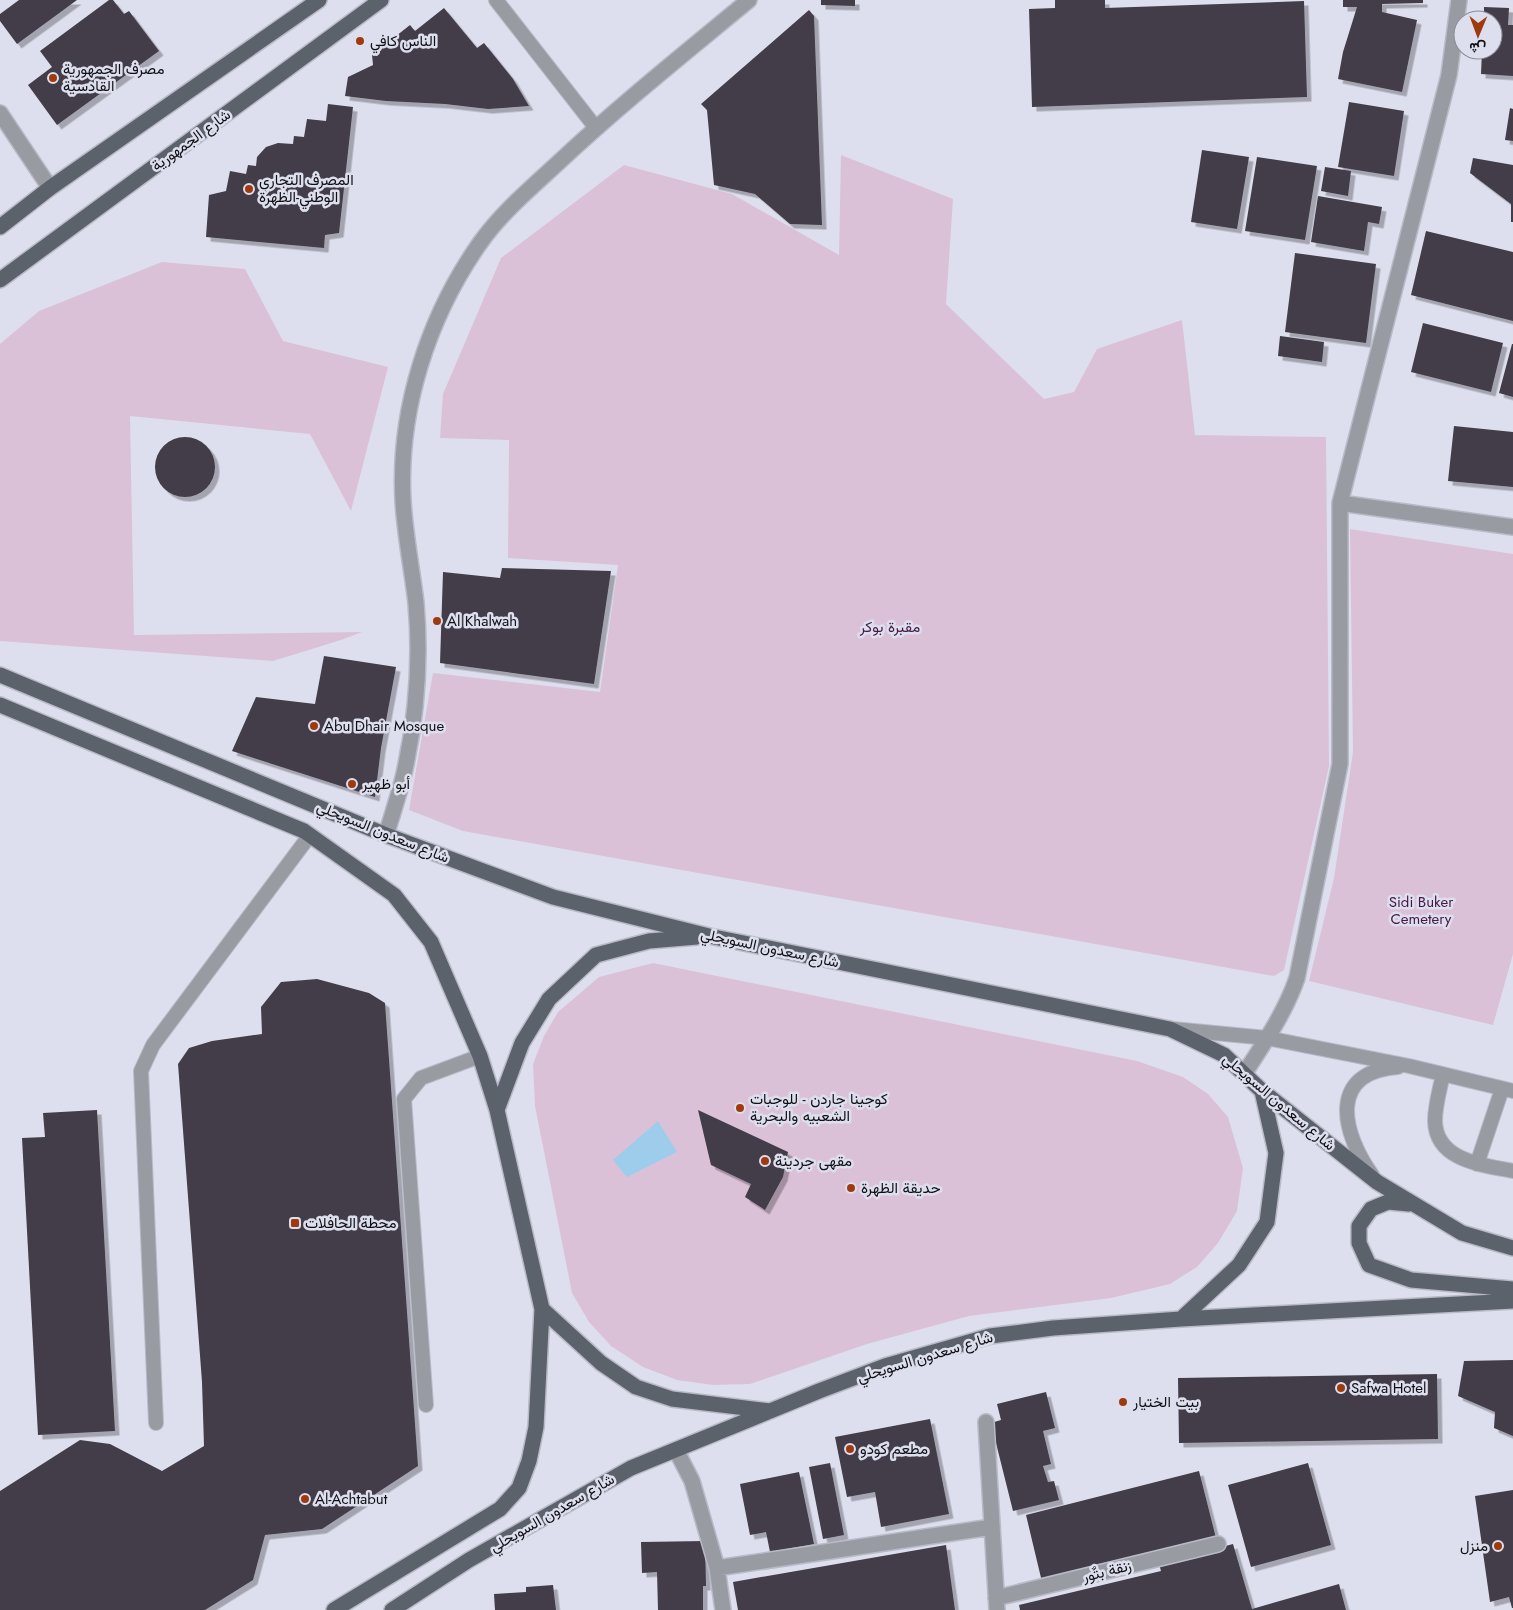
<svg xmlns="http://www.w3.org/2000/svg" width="1513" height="1610" viewBox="0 0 1513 1610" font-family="Jost,Vazirmatn,sans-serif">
<defs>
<filter id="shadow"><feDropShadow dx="4.5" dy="4.5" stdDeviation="0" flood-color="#0004"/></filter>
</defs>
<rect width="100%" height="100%" fill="#dedfee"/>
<path fill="#dbc1d8" d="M 841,155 L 953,199 L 946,304 L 1044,399 L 1074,392 L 1097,349 L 1182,320 L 1195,435 L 1326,437 L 1329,766 L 1284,970 L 1274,976 L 463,831 L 409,810 L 433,673 L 600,692 L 618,565 L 508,558 L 509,440 L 440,438 L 443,394 L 501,258 L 624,165 L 732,194 L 839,255 Z
M 162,262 L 245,269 L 283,341 L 388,367 L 351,511 L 310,434 L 130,416 L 134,635 L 362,632 L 341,640 L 273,661 L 0,641 L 0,344 L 39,311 Z
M 1350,529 L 1513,554 L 1513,954 L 1493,1025 L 1309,981 L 1334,878 L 1353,752 Z
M 653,963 L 1137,1061 L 1183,1077 L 1208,1094 L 1228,1117 L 1243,1168 L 1237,1211 L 1218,1243 L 1197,1267 L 1170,1284 L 1111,1298 L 969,1316 L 867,1344 L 750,1384 L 713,1385 L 677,1380 L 643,1367 L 611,1346 L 589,1322 L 572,1293 L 535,1106 L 533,1064 L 544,1036 L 558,1012 L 599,977 Z"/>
<path fill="#9ecceb" d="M 658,1121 L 677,1152 L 627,1177 L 613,1160 Z"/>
<path fill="#423d48" filter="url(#shadow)" d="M 19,0 L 77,0 L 17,44 L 0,21 L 0,14 Z
M 109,0 L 113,0 L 124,14 L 129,11 L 159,51 L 57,125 L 28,85 L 52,67 L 40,51 Z
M 821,0 L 855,0 L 855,6 L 821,5 Z
M 1055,0 L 1105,0 L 1105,8 L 1304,1 L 1307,97 L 1032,107 L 1029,9 L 1055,8 Z
M 1343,0 L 1423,0 L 1423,3 L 1382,4 L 1382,12 L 1417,20 L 1402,92 L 1338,79 L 1343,52 L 1357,7 L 1343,7 Z
M 1484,7 L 1509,8 L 1508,25 L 1513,25 L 1513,76 L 1481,74 L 1482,50 L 1493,50 L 1493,20 L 1484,20 Z
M 444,8 L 477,48 L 484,43 L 513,79 L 529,106 L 488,109 L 445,104 L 386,101 L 345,96 L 348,77 L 373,65 L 372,55 L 410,25 L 415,31 Z
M 809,10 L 814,16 L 822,225 L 790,224 L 755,194 L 714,185 L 707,110 L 701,104 Z
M 1349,102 L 1404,111 L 1394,176 L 1338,167 Z
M 328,104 L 353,107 L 339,233 L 325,235 L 324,248 L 206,237 L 209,195 L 226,191 L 230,171 L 246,174 L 248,165 L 256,166 L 257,157 L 266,147 L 278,143 L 293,144 L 294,136 L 304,137 L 307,119 L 326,121 Z
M 1510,108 L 1513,109 L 1513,141 L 1505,140 Z
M 1202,150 L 1249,157 L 1237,229 L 1191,222 Z
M 1257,157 L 1317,166 L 1305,240 L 1245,231 Z
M 1473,158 L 1513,165 L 1513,222 L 1511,222 L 1511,204 L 1470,173 Z
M 1325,167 L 1351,171 L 1348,196 L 1321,191 Z
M 1318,196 L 1382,207 L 1379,224 L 1368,222 L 1364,251 L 1311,242 Z
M 1426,231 L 1513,252 L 1513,321 L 1411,295 Z
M 1295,253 L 1376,264 L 1366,343 L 1285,332 Z
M 1423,323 L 1503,343 L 1491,392 L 1411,372 Z
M 1280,336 L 1324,342 L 1322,362 L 1278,356 Z
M 1512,344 L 1513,344 L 1513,397 L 1499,393 Z
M 1454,426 L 1513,432 L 1513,487 L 1448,481 Z
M155 467a30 30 0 1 1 60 0a30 30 0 1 1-60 0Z
M 502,568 L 611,571 L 594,684 L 440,663 L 443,572 L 500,578 Z
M 324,656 L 396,667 L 381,748 L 375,797 L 232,751 L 256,697 L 315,704 Z
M 317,979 L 369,993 L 385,1003 L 418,1466 L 322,1529 L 265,1535 L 253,1580 L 205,1610 L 0,1610 L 0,1491 L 80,1440 L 110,1444 L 162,1471 L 204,1446 L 202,1382 L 178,1064 L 189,1048 L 212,1041 L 262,1034 L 261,1007 L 281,982 Z
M 97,1110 L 115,1431 L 38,1435 L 22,1138 L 45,1137 L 43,1113 Z
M 698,1110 L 788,1152 L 783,1177 L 765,1210 L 745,1197 L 751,1184 L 711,1165 Z
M 1513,1360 L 1513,1436 L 1494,1428 L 1495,1412 L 1458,1396 L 1464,1361 Z
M 1437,1374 L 1438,1439 L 1179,1443 L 1178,1378 Z
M 1046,1392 L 1055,1428 L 1043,1431 L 1051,1464 L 1043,1466 L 1048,1482 L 1054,1481 L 1059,1500 L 1013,1511 L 991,1423 L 1001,1420 L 997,1404 Z
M 930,1419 L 949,1514 L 881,1527 L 875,1492 L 847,1497 L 835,1437 Z
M 830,1463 L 844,1535 L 823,1539 L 809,1467 Z
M 1308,1463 L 1331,1545 L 1251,1567 L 1228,1485 Z
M 1199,1471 L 1216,1538 L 1156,1551 L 1042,1582 L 1026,1515 Z
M 799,1472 L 814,1544 L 770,1552 L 766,1532 L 750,1535 L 740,1484 Z
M 1513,1490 L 1513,1608 L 1512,1608 L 1509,1597 L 1490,1602 L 1475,1496 Z
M 705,1541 L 706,1586 L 703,1586 L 703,1610 L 658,1610 L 657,1572 L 642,1573 L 641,1542 Z
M 1233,1544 L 1252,1609 L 1339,1584 L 1346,1610 L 1020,1610 L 1019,1605 L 1161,1571 L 1159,1564 Z
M 946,1545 L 955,1610 L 738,1610 L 733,1582 Z
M 553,1585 L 556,1610 L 495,1610 L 494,1594 L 526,1592 L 526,1587 Z"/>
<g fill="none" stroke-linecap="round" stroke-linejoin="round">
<defs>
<path id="lane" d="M 496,0 L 596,128
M 1173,1029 L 1267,1038 L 1409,1066 L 1513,1091
M 1443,1074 C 1440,1089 1435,1105 1435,1121 C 1436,1161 1483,1165 1513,1171
M 1477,1164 L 1502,1089
M 1372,1175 C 1342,1133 1327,1072 1398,1067
M 426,1405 L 404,1099 L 421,1078 L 480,1056
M 156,1423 L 141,1071 L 153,1045 L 310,835"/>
<path id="street" d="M 0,113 L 50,188
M 1340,503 L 1513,527
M 386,835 C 392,816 398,797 403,778 C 416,722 421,661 416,603 C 412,569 405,535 403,501 C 398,410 428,317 480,243 C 502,212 531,188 559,162 C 620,105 685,53 749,0
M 1244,1074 C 1264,1043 1285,1013 1297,978 L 1340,764 L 1340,503 L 1449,75 L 1459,0
M 986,1422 L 997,1610
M 676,1450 L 692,1481 L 717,1568 L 723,1610
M 717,1568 L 992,1527
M 996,1598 L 1218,1544"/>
<path id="primary" d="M 0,227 L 50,188 L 319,0
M 0,280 L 381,0
M 0,675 L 386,835 L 553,897 L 709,936 L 1170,1029 L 1224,1055 L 1262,1091 L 1377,1182 L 1462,1233 L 1513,1248
M 0,705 L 304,831 L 394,895 L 431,942 L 480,1056 L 497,1110 L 542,1309 L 536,1427 L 529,1461 L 519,1488 L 500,1509 L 334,1610
M 497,1110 L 522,1043 L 549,999 L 596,955 L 649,941 L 697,937
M 1409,1204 L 1388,1202 L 1371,1209 L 1359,1226 L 1359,1243 L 1369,1265 L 1411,1280 L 1513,1289
M 542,1309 L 601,1363 L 636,1387 L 672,1399 L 770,1411
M 1181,1319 L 1239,1265 L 1267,1222 L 1276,1153 L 1262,1091
M 392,1610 L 469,1560 L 631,1468 L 819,1391 L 885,1366 L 990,1336 L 1053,1328 L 1181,1319 L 1513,1301"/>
</defs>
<use href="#lane" stroke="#b9bac7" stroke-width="16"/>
<use href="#street" stroke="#b9bac7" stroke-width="18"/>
<use href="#primary" stroke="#b9bac7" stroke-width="18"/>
<use href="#lane" stroke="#989ba1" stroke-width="14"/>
<use href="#street" stroke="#989ba1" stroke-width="15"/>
<use href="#primary" stroke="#5c626c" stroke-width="15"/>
</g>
<g fill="#9f3a0e" stroke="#dedfee" stroke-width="2">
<circle cx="360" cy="41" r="5"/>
<circle cx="53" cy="78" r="5"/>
<circle cx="249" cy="189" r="5"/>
<circle cx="437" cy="621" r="5"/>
<circle cx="314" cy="726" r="5"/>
<circle cx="352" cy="784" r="5"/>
<circle cx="740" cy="1108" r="5"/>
<circle cx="765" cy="1161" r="5"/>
<circle cx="851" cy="1188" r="5"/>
<rect x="290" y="1218" width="10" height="10" rx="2.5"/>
<circle cx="1341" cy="1388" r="5"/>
<circle cx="1123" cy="1402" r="5"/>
<circle cx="850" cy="1449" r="5"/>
<circle cx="305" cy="1499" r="5"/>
<circle cx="1498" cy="1546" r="5"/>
</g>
<g text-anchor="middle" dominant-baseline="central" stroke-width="5" stroke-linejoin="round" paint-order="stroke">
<g font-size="15" fill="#0f0f14" stroke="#dedfee" text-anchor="start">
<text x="370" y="41">الناس كافي</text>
<text x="63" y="69">مصرف الجمهورية<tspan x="63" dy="17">القادسية</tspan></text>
<text x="259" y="180">المصرف التجاري<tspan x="259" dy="17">الوطني-الظهرة</tspan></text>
<text x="447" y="621">Al Khalwah</text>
<text x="324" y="726">Abu Dhair Mosque</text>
<text x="362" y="784">أبو ظهير</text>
<text x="750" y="1099">كوجينا جاردن - للوجبات<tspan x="750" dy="17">الشعبيه والبحرية</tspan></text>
<text x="775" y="1161">مقهى جردينة</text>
<text x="861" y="1188">حديقة الظهرة</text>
<text x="305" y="1223">محطة الحافلات</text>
<text x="1351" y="1388">Safwa Hotel</text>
<text x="1133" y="1402">بيت الختيار</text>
<text x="860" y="1449">مطعم كودو</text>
<text x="315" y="1499">Al-Achtabut</text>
<text x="1488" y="1546" text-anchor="end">منزل</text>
</g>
<g font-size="15" fill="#0f0f14" stroke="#dedfee">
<text transform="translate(191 140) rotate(-36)">شارع الجمهورية</text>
<text transform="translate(383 832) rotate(22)">شارع سعدون السويحلي</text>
<text transform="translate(770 948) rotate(12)">شارع سعدون السويحلي</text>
<text transform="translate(1279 1102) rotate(40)">شارع سعدون السويحلي</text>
<text transform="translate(925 1357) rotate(-17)">شارع سعدون السويحلي</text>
<text transform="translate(552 1513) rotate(-30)">شارع سعدون السويحلي</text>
<text transform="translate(1107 1571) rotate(-14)">زنقة بتٌور</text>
</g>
<g font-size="15" fill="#471844" stroke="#dedfee">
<text x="890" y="627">مقبرة بوكر</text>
<text x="1421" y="902">Sidi Buker<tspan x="1421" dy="17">Cemetery</tspan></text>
</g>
</g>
<g transform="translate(1478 35) rotate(181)"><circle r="24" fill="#dedfee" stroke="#8b8c97"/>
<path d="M0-4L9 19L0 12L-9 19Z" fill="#9f3a0e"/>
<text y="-8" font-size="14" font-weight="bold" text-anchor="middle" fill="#0f0f14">ش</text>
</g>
</svg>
